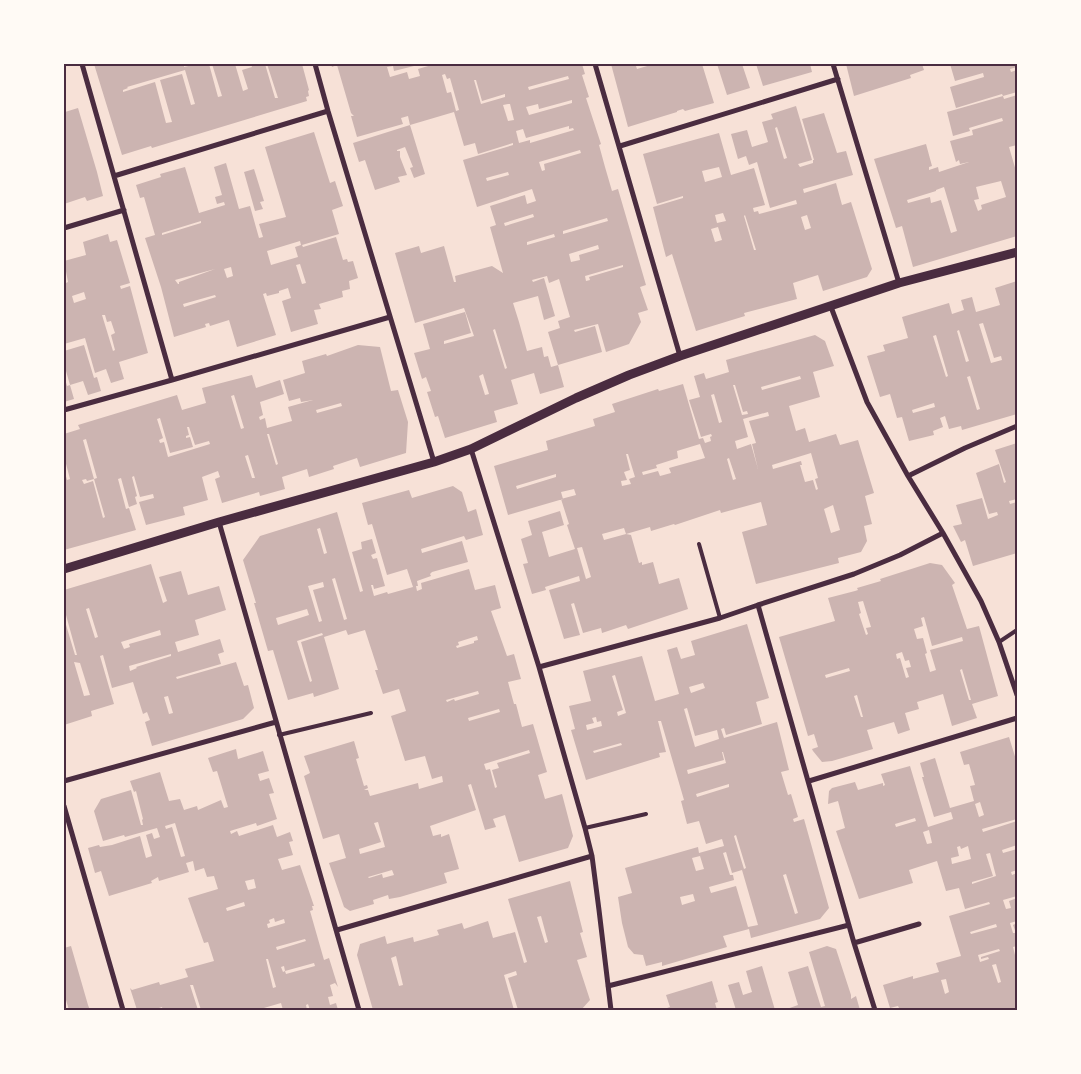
<svg xmlns="http://www.w3.org/2000/svg" width="1081" height="1074" viewBox="0 0 1081 1074" font-family="'Alegreya Sans',sans-serif">
<rect width="100%" height="100%" fill="#f7e1d7"/>
<path fill="#ccb4b1" fill-rule="evenodd" d="M 94,64 L 190,64 L 184,66 L 184,67 L 197,64 L 209,64 L 218,97 L 222,96 L 212,64 L 235,64 L 243,91 L 248,89 L 242,70 L 252,67 L 251,64 L 265,64 L 275,98 L 278,98 L 267,64 L 302,64 L 309,90 L 308,91 L 309,96 L 306,97 L 307,101 L 152,148 L 151,146 L 122,155 ZM 185,70 L 195,104 L 191,105 L 182,74 L 160,80 L 172,122 L 166,123 L 155,82 L 123,92 L 123,90 L 128,88 L 127,87 Z
M 331,64 L 414,64 L 414,66 L 394,71 L 393,66 L 387,67 L 390,77 L 407,72 L 409,79 L 420,76 L 418,69 L 435,64 L 582,64 L 585,74 L 582,75 L 589,97 L 586,98 L 601,144 L 599,145 L 605,167 L 612,191 L 618,189 L 646,285 L 640,287 L 648,310 L 638,313 L 641,322 L 629,344 L 606,352 L 598,324 L 574,330 L 575,332 L 595,326 L 602,352 L 558,365 L 548,332 L 560,328 L 558,321 L 570,317 L 559,279 L 549,283 L 547,276 L 532,280 L 533,282 L 544,278 L 555,316 L 544,320 L 538,296 L 513,303 L 519,322 L 527,351 L 542,347 L 544,357 L 548,356 L 551,367 L 558,365 L 564,387 L 540,394 L 534,373 L 511,380 L 518,404 L 494,411 L 497,422 L 445,438 L 438,416 L 435,417 L 427,392 L 431,391 L 426,377 L 422,379 L 414,353 L 430,349 L 423,324 L 465,312 L 471,333 L 444,341 L 444,344 L 474,336 L 464,308 L 415,323 L 395,253 L 419,246 L 421,253 L 444,246 L 454,282 L 456,282 L 455,276 L 492,266 L 503,273 L 490,227 L 496,225 L 490,206 L 525,195 L 527,204 L 536,201 L 532,189 L 477,207 L 463,160 L 513,145 L 513,143 L 478,154 L 475,143 L 464,146 L 454,112 L 410,125 L 408,116 L 401,118 L 403,124 L 357,137 L 351,116 L 354,116 L 351,113 L 337,65 L 332,67 ZM 445,74 L 447,79 L 450,78 L 459,110 L 456,111 L 451,92 L 447,93 L 442,75 ZM 568,76 L 569,79 L 529,90 L 528,87 ZM 474,80 L 476,80 L 482,101 L 505,94 L 505,97 L 481,104 ZM 572,100 L 572,103 L 529,115 L 526,107 L 538,104 L 539,109 ZM 508,104 L 510,104 L 514,120 L 508,121 L 503,105 ZM 569,126 L 569,129 L 573,128 L 574,130 L 530,143 L 530,140 L 519,143 L 516,131 L 523,129 L 526,138 ZM 580,150 L 581,153 L 544,164 L 545,170 L 542,171 L 539,162 ZM 508,172 L 509,175 L 487,181 L 486,178 ZM 533,214 L 534,217 L 505,226 L 504,223 ZM 607,218 L 608,221 L 563,234 L 563,231 ZM 554,234 L 555,237 L 527,245 L 527,242 ZM 598,245 L 599,249 L 579,255 L 580,260 L 571,262 L 569,254 ZM 623,265 L 623,267 L 589,277 L 590,280 L 586,281 L 585,276 ZM 495,329 L 507,368 L 505,369 L 493,330 ZM 483,374 L 489,394 L 485,395 L 479,376 Z
M 611,64 L 642,64 L 636,66 L 637,69 L 654,64 L 702,64 L 714,103 L 685,111 L 683,109 L 677,111 L 677,112 L 628,127 Z
M 717,64 L 742,64 L 750,88 L 727,95 Z
M 756,64 L 810,64 L 812,72 L 763,86 Z
M 846,64 L 922,64 L 924,70 L 910,75 L 911,78 L 854,96 Z
M 950,64 L 1017,64 L 1017,67 L 1010,69 L 1011,72 L 1017,70 L 1017,92 L 1003,96 L 1004,99 L 1017,95 L 1017,145 L 1009,147 L 1016,171 L 1017,171 L 1017,236 L 913,267 L 902,226 L 896,228 L 874,159 L 926,144 L 932,166 L 929,167 L 929,170 L 938,167 L 939,172 L 969,162 L 960,164 L 959,160 L 956,162 L 950,141 L 973,135 L 972,130 L 1003,121 L 1002,118 L 969,128 L 970,131 L 953,136 L 947,112 L 1003,96 L 1002,94 L 956,108 L 950,87 L 984,77 L 983,73 L 955,81 ZM 1001,181 L 1006,197 L 981,205 L 982,209 L 978,211 L 974,200 L 979,199 L 976,187 ZM 944,187 L 957,231 L 951,233 L 941,200 L 931,203 L 930,197 L 908,203 L 907,200 L 936,191 L 936,190 Z
M 796,106 L 812,160 L 798,164 L 800,167 L 813,163 L 813,160 L 814,160 L 802,119 L 824,113 L 837,153 L 846,151 L 853,175 L 803,189 L 804,193 L 836,183 L 842,205 L 851,202 L 872,269 L 867,277 L 823,291 L 818,275 L 793,283 L 797,299 L 744,313 L 745,316 L 696,331 L 672,254 L 666,257 L 653,207 L 683,198 L 683,196 L 657,204 L 643,154 L 719,133 L 731,175 L 754,168 L 765,205 L 753,208 L 754,212 L 758,211 L 759,214 L 789,206 L 797,204 L 796,200 L 770,208 L 757,162 L 749,165 L 746,156 L 738,159 L 731,134 L 747,130 L 752,147 L 768,142 L 762,122 L 773,119 L 771,114 ZM 777,127 L 787,158 L 784,159 L 775,128 ZM 719,167 L 722,177 L 705,182 L 702,171 ZM 723,213 L 726,221 L 717,223 L 715,215 ZM 745,215 L 756,250 L 754,250 L 744,216 ZM 807,215 L 811,228 L 805,230 L 801,217 ZM 718,227 L 722,240 L 715,242 L 711,229 Z
M 64,108 L 65,112 L 78,108 L 97,172 L 103,196 L 87,201 L 85,197 L 64,204 Z
M 410,125 L 425,174 L 414,178 L 410,168 L 413,167 L 405,147 L 397,150 L 397,151 L 400,151 L 400,157 L 407,175 L 398,177 L 400,182 L 375,190 L 365,160 L 359,162 L 353,143 Z
M 314,132 L 330,183 L 335,181 L 343,206 L 332,210 L 339,234 L 302,245 L 303,247 L 336,237 L 343,260 L 347,259 L 348,262 L 353,261 L 358,278 L 349,281 L 350,289 L 342,291 L 343,297 L 319,304 L 321,309 L 314,310 L 318,324 L 291,332 L 282,301 L 291,298 L 288,288 L 279,291 L 279,293 L 267,296 L 266,293 L 263,294 L 276,335 L 237,347 L 229,320 L 210,326 L 209,323 L 205,324 L 206,327 L 174,337 L 161,287 L 145,238 L 155,235 L 144,197 L 140,198 L 136,185 L 161,177 L 160,174 L 185,167 L 199,213 L 225,205 L 224,202 L 217,204 L 215,197 L 222,195 L 214,167 L 226,163 L 239,209 L 250,206 L 259,238 L 263,237 L 259,224 L 286,217 L 265,147 ZM 201,221 L 201,223 L 162,235 L 162,233 ZM 300,241 L 301,245 L 295,247 L 298,257 L 271,265 L 267,251 ZM 300,264 L 306,283 L 302,284 L 296,265 ZM 231,267 L 233,276 L 227,278 L 224,269 ZM 215,269 L 179,282 L 179,284 L 178,284 L 175,280 ZM 215,295 L 216,297 L 184,307 L 183,304 Z
M 254,169 L 264,201 L 260,202 L 263,209 L 255,211 L 244,172 Z
M 108,234 L 110,242 L 117,240 L 130,283 L 120,286 L 121,289 L 130,286 L 148,353 L 119,362 L 124,379 L 111,383 L 106,369 L 95,373 L 85,338 L 64,344 L 64,284 L 68,282 L 64,261 L 86,255 L 83,242 ZM 84,292 L 86,299 L 74,303 L 72,296 ZM 102,315 L 105,315 L 107,322 L 111,321 L 115,333 L 111,335 L 115,350 L 113,351 Z
M 1017,281 L 1017,414 L 962,430 L 961,426 L 949,429 L 945,416 L 940,418 L 943,427 L 933,431 L 934,435 L 909,441 L 902,417 L 897,418 L 890,394 L 880,397 L 867,356 L 885,351 L 883,345 L 908,338 L 902,317 L 949,303 L 952,314 L 964,310 L 961,300 L 972,297 L 976,312 L 1000,305 L 995,288 ZM 983,323 L 994,358 L 1001,356 L 1002,360 L 991,363 L 979,324 ZM 959,330 L 969,361 L 966,362 L 957,331 ZM 936,335 L 948,376 L 946,377 L 933,336 ZM 970,376 L 980,409 L 977,410 L 967,377 ZM 934,403 L 935,407 L 913,413 L 912,410 Z
M 815,335 L 825,341 L 834,366 L 813,372 L 820,397 L 789,406 L 796,431 L 805,428 L 809,442 L 836,434 L 840,445 L 858,440 L 874,493 L 865,496 L 872,524 L 864,526 L 867,541 L 861,552 L 838,558 L 839,563 L 756,584 L 742,532 L 767,525 L 761,502 L 721,513 L 720,510 L 675,525 L 674,524 L 651,531 L 650,527 L 626,534 L 624,528 L 602,534 L 604,540 L 626,534 L 631,535 L 639,563 L 642,562 L 642,565 L 653,562 L 659,584 L 679,578 L 688,609 L 628,629 L 626,625 L 602,633 L 601,628 L 583,633 L 574,603 L 571,604 L 580,635 L 564,639 L 549,590 L 580,581 L 579,576 L 545,587 L 546,590 L 532,594 L 523,564 L 528,563 L 521,539 L 532,535 L 528,521 L 560,511 L 564,525 L 542,532 L 549,557 L 575,549 L 567,525 L 569,524 L 561,499 L 576,495 L 574,489 L 561,492 L 563,499 L 508,515 L 494,466 L 548,450 L 546,441 L 595,426 L 593,419 L 615,412 L 612,404 L 658,389 L 659,391 L 683,384 L 699,439 L 703,438 L 705,443 L 711,441 L 710,437 L 712,436 L 711,434 L 701,437 L 689,400 L 700,397 L 694,376 L 704,373 L 706,379 L 729,372 L 726,360 ZM 800,376 L 801,379 L 762,390 L 761,387 ZM 733,385 L 735,385 L 743,412 L 747,411 L 748,414 L 742,415 ZM 714,394 L 722,422 L 719,423 L 711,395 ZM 768,412 L 769,416 L 749,421 L 756,443 L 752,444 L 758,469 L 751,444 L 737,449 L 735,441 L 748,437 L 743,419 ZM 700,444 L 705,458 L 669,468 L 671,473 L 660,476 L 658,471 L 643,475 L 642,472 L 657,468 L 656,465 L 678,458 L 677,451 ZM 811,453 L 818,478 L 815,479 L 818,489 L 816,490 L 813,480 L 805,482 L 800,465 L 802,465 L 801,461 L 773,469 L 772,465 ZM 626,454 L 628,454 L 635,477 L 629,479 L 631,484 L 622,486 L 621,481 L 627,480 L 624,472 L 630,470 ZM 729,458 L 736,479 L 733,480 L 727,459 ZM 556,474 L 556,477 L 517,489 L 516,486 ZM 833,505 L 840,530 L 831,533 L 824,509 ZM 582,547 L 591,577 L 586,579 L 577,548 Z
M 84,345 L 94,378 L 97,377 L 101,391 L 88,395 L 83,381 L 70,385 L 64,364 L 64,351 Z
M 358,345 L 380,347 L 391,391 L 398,390 L 408,422 L 406,453 L 360,467 L 357,458 L 333,466 L 334,469 L 309,477 L 307,469 L 282,477 L 285,489 L 260,496 L 259,492 L 222,503 L 215,479 L 220,477 L 218,471 L 202,477 L 208,500 L 183,507 L 185,515 L 146,525 L 139,502 L 154,498 L 153,494 L 140,497 L 134,476 L 132,477 L 137,496 L 135,497 L 137,504 L 129,507 L 121,478 L 118,479 L 126,509 L 129,508 L 136,530 L 64,550 L 64,469 L 67,480 L 70,479 L 65,460 L 64,434 L 80,429 L 78,425 L 177,395 L 182,410 L 206,403 L 202,388 L 252,375 L 256,388 L 280,380 L 284,394 L 260,402 L 263,415 L 259,417 L 260,420 L 265,418 L 267,428 L 292,421 L 288,407 L 313,400 L 301,402 L 300,398 L 289,401 L 283,380 L 305,373 L 302,361 L 326,354 L 327,356 ZM 234,395 L 244,428 L 241,429 L 231,396 ZM 341,403 L 342,406 L 317,413 L 316,410 ZM 160,418 L 170,453 L 193,447 L 190,437 L 186,438 L 186,436 L 189,435 L 187,427 L 189,427 L 195,445 L 209,441 L 210,444 L 168,457 L 164,442 L 160,443 L 159,440 L 163,438 L 157,419 ZM 267,434 L 269,434 L 278,464 L 276,465 ZM 86,439 L 97,478 L 94,479 L 83,440 ZM 248,455 L 255,478 L 252,478 L 245,456 ZM 86,479 L 87,481 L 94,479 L 105,517 L 103,518 L 93,481 L 84,484 L 82,480 Z
M 64,375 L 67,386 L 70,385 L 74,399 L 64,402 Z
M 1017,443 L 1017,499 L 1009,501 L 1010,504 L 1017,502 L 1017,553 L 973,566 L 965,540 L 961,542 L 953,526 L 962,524 L 956,505 L 982,498 L 988,519 L 998,515 L 997,512 L 989,514 L 976,473 L 999,464 L 1004,483 L 1006,482 L 995,450 Z
M 453,486 L 462,492 L 468,512 L 476,509 L 483,535 L 466,540 L 464,536 L 421,549 L 422,553 L 462,541 L 468,562 L 432,572 L 430,574 L 431,576 L 417,581 L 418,586 L 416,586 L 417,591 L 422,589 L 421,583 L 469,569 L 475,590 L 495,585 L 501,608 L 491,611 L 507,656 L 514,654 L 521,679 L 508,682 L 514,704 L 516,704 L 522,727 L 533,724 L 547,772 L 538,775 L 545,799 L 562,794 L 573,836 L 568,848 L 519,862 L 505,815 L 493,819 L 496,827 L 485,830 L 471,784 L 468,785 L 476,810 L 430,826 L 433,836 L 441,834 L 441,837 L 449,834 L 459,869 L 444,873 L 447,883 L 400,897 L 389,899 L 388,895 L 373,900 L 374,904 L 350,911 L 344,907 L 329,863 L 346,858 L 339,834 L 323,839 L 304,776 L 310,773 L 304,756 L 354,741 L 359,758 L 356,759 L 364,786 L 367,785 L 368,788 L 364,790 L 368,790 L 370,796 L 418,783 L 419,789 L 443,782 L 442,776 L 432,779 L 425,756 L 405,761 L 391,716 L 406,711 L 399,689 L 383,694 L 375,670 L 378,670 L 365,630 L 348,635 L 346,630 L 324,637 L 339,689 L 314,697 L 313,693 L 288,700 L 273,650 L 268,651 L 254,603 L 256,603 L 243,560 L 260,536 L 337,512 L 360,592 L 363,591 L 352,552 L 362,549 L 361,542 L 372,539 L 376,553 L 371,555 L 373,559 L 377,558 L 385,586 L 374,589 L 373,585 L 371,585 L 374,596 L 387,592 L 388,594 L 413,587 L 407,569 L 387,575 L 372,524 L 368,525 L 362,503 L 409,490 L 412,498 ZM 320,528 L 327,553 L 324,554 L 317,529 ZM 335,578 L 347,619 L 344,620 L 332,579 ZM 323,582 L 324,587 L 313,590 L 322,621 L 319,622 L 308,586 ZM 307,609 L 309,615 L 278,625 L 276,618 ZM 322,633 L 323,635 L 301,642 L 312,681 L 310,682 L 297,641 ZM 477,636 L 478,640 L 474,641 L 474,643 L 457,648 L 456,646 L 459,645 L 458,642 ZM 478,691 L 479,694 L 455,701 L 454,699 L 447,702 L 446,700 ZM 499,709 L 500,712 L 469,721 L 468,718 ZM 529,750 L 530,753 L 497,763 L 499,768 L 492,770 L 497,787 L 495,788 L 490,769 L 486,770 L 484,764 ZM 378,822 L 385,847 L 360,854 L 359,849 L 381,842 L 374,823 ZM 392,870 L 394,875 L 383,878 L 382,874 L 369,878 L 368,877 Z
M 930,563 L 942,565 L 955,583 L 952,585 L 967,629 L 979,626 L 998,696 L 972,704 L 977,718 L 952,726 L 943,694 L 917,702 L 919,709 L 905,713 L 910,730 L 898,734 L 894,722 L 867,730 L 873,749 L 832,761 L 822,762 L 813,751 L 812,749 L 818,747 L 814,734 L 808,736 L 779,637 L 835,621 L 828,598 L 855,591 L 858,590 L 857,588 L 881,581 L 880,579 ZM 863,601 L 871,627 L 866,628 L 868,634 L 866,635 L 859,614 L 861,613 L 858,602 ZM 924,617 L 932,646 L 962,637 L 963,641 L 930,650 L 936,670 L 930,672 L 925,654 L 927,653 L 923,638 L 917,639 L 914,629 L 923,626 L 921,618 ZM 902,652 L 905,661 L 909,660 L 911,667 L 906,668 L 909,677 L 906,678 L 900,658 L 897,659 L 896,654 ZM 849,668 L 850,671 L 826,678 L 825,675 ZM 962,669 L 971,700 L 969,700 L 960,670 ZM 857,695 L 863,717 L 861,717 L 854,696 Z
M 151,564 L 163,603 L 167,601 L 159,577 L 181,571 L 188,595 L 219,586 L 226,610 L 195,620 L 199,635 L 175,642 L 178,652 L 220,639 L 224,652 L 218,654 L 221,664 L 176,677 L 177,679 L 236,662 L 244,686 L 248,685 L 254,708 L 243,719 L 152,746 L 145,722 L 150,720 L 147,712 L 143,714 L 133,682 L 112,688 L 103,655 L 100,656 L 114,704 L 91,711 L 92,716 L 64,725 L 64,618 L 75,655 L 77,655 L 66,615 L 64,616 L 64,590 ZM 89,608 L 98,637 L 95,638 L 86,609 ZM 160,630 L 161,635 L 129,644 L 130,647 L 124,649 L 121,642 ZM 171,654 L 171,656 L 136,667 L 137,668 L 130,671 L 129,666 ZM 74,662 L 80,663 L 90,695 L 84,696 ZM 168,696 L 173,713 L 169,714 L 164,697 Z
M 747,624 L 769,698 L 756,702 L 762,724 L 726,735 L 724,728 L 721,729 L 724,738 L 777,722 L 789,770 L 781,772 L 788,795 L 791,794 L 798,817 L 793,819 L 794,822 L 804,819 L 829,908 L 820,919 L 751,938 L 749,929 L 723,936 L 727,947 L 662,966 L 662,962 L 646,966 L 643,955 L 634,954 L 628,947 L 622,923 L 618,897 L 632,893 L 625,868 L 698,847 L 699,853 L 724,846 L 722,839 L 706,844 L 699,821 L 687,824 L 681,801 L 684,800 L 661,721 L 658,721 L 666,752 L 659,753 L 660,757 L 586,780 L 571,730 L 575,729 L 569,706 L 591,701 L 583,671 L 642,656 L 655,701 L 679,694 L 667,650 L 677,647 L 681,659 L 695,655 L 691,641 ZM 615,675 L 626,713 L 618,716 L 617,712 L 623,710 L 612,676 ZM 703,683 L 705,688 L 691,693 L 689,687 ZM 687,708 L 695,736 L 717,730 L 719,739 L 695,747 L 684,709 ZM 596,717 L 597,722 L 601,721 L 602,726 L 587,730 L 586,725 L 594,723 L 592,718 ZM 621,743 L 622,745 L 594,753 L 593,751 ZM 722,752 L 723,752 L 726,763 L 688,774 L 687,770 L 724,760 ZM 729,784 L 729,787 L 697,797 L 696,794 ZM 736,835 L 746,868 L 744,869 L 734,836 ZM 726,852 L 732,873 L 742,870 L 758,925 L 748,927 L 736,886 L 711,893 L 709,887 L 734,880 L 733,875 L 730,875 L 723,853 ZM 700,856 L 704,869 L 696,871 L 692,858 ZM 786,874 L 798,913 L 795,914 L 783,875 ZM 693,894 L 695,901 L 682,905 L 680,897 Z
M 1009,737 L 1017,763 L 1016,767 L 1017,771 L 1017,819 L 982,829 L 983,832 L 1017,821 L 1017,845 L 1002,850 L 1003,853 L 1017,849 L 1017,870 L 1011,872 L 1012,875 L 1017,873 L 1017,896 L 1003,900 L 1006,909 L 1011,908 L 1009,901 L 1017,898 L 1017,921 L 1010,923 L 1013,933 L 1016,933 L 1013,925 L 1017,923 L 1017,946 L 1013,947 L 1017,963 L 1017,1010 L 891,1010 L 899,1008 L 898,1006 L 890,1008 L 883,985 L 913,976 L 913,979 L 939,972 L 936,963 L 961,956 L 949,916 L 990,904 L 989,902 L 965,909 L 959,888 L 946,891 L 937,861 L 909,870 L 913,883 L 859,899 L 836,831 L 845,828 L 838,801 L 828,804 L 829,791 L 832,788 L 855,782 L 858,790 L 883,783 L 883,786 L 885,785 L 881,774 L 910,766 L 928,827 L 953,819 L 951,812 L 934,817 L 922,777 L 924,777 L 920,763 L 935,758 L 950,808 L 974,801 L 970,786 L 975,785 L 969,764 L 964,765 L 960,752 ZM 980,802 L 984,815 L 979,817 L 975,804 ZM 915,818 L 916,821 L 896,827 L 895,824 ZM 929,830 L 932,843 L 927,844 L 923,832 ZM 960,846 L 961,849 L 968,846 L 971,859 L 952,864 L 951,858 L 959,856 L 957,847 ZM 990,853 L 996,876 L 972,884 L 972,882 L 993,876 L 986,854 ZM 996,924 L 997,927 L 971,934 L 970,932 ZM 999,949 L 1000,951 L 981,957 L 981,959 L 988,957 L 989,959 L 980,962 L 978,955 ZM 996,964 L 1001,982 L 998,983 L 992,965 ZM 946,979 L 949,992 L 945,994 L 941,980 Z
M 236,749 L 238,759 L 263,751 L 269,771 L 258,774 L 260,781 L 269,778 L 274,793 L 269,794 L 277,819 L 257,826 L 256,823 L 230,831 L 231,834 L 237,831 L 239,836 L 273,825 L 277,837 L 290,832 L 293,841 L 289,842 L 293,855 L 278,859 L 282,870 L 300,865 L 314,906 L 312,906 L 313,910 L 310,911 L 324,960 L 329,958 L 338,987 L 335,983 L 330,985 L 333,996 L 328,997 L 330,1005 L 336,1003 L 338,1010 L 310,1010 L 308,1004 L 306,1005 L 307,1010 L 283,1010 L 281,1003 L 257,1010 L 201,1010 L 193,985 L 190,985 L 198,1010 L 163,1010 L 162,1007 L 153,1010 L 137,1010 L 130,988 L 132,990 L 159,982 L 160,985 L 188,977 L 185,969 L 214,961 L 208,942 L 204,943 L 188,898 L 218,889 L 214,876 L 207,877 L 204,868 L 195,871 L 193,861 L 186,863 L 189,872 L 159,881 L 158,877 L 151,881 L 152,883 L 109,896 L 101,871 L 95,873 L 88,848 L 99,845 L 100,847 L 112,845 L 140,836 L 146,858 L 152,856 L 146,835 L 152,833 L 154,839 L 160,837 L 157,828 L 125,837 L 124,835 L 103,841 L 94,811 L 101,799 L 131,790 L 141,825 L 143,825 L 142,820 L 143,819 L 136,791 L 134,792 L 130,781 L 160,772 L 169,801 L 180,799 L 184,810 L 197,806 L 198,810 L 221,800 L 224,808 L 228,807 L 217,771 L 213,772 L 208,758 ZM 175,823 L 185,856 L 181,857 L 172,827 L 166,829 L 165,826 ZM 254,879 L 256,888 L 248,890 L 245,881 ZM 244,902 L 245,906 L 227,911 L 226,908 ZM 274,918 L 275,922 L 284,919 L 285,923 L 268,928 L 267,924 L 270,923 L 269,920 ZM 305,939 L 306,941 L 277,950 L 276,947 ZM 266,959 L 268,959 L 276,987 L 273,988 ZM 314,963 L 315,966 L 286,974 L 285,971 L 283,972 L 281,967 L 284,966 L 285,971 Z
M 570,881 L 583,932 L 580,933 L 587,957 L 577,960 L 590,1000 L 581,1010 L 518,1010 L 508,978 L 517,975 L 516,971 L 504,975 L 514,1010 L 373,1010 L 357,955 L 360,944 L 385,936 L 387,944 L 413,937 L 414,942 L 439,935 L 437,930 L 462,923 L 464,929 L 488,921 L 493,938 L 515,932 L 524,963 L 527,962 L 508,899 ZM 541,916 L 548,942 L 545,943 L 537,917 ZM 396,956 L 403,985 L 399,986 L 391,958 Z
M 71,946 L 88,1005 L 90,1010 L 69,1010 L 66,1000 L 64,1001 L 64,948 Z
M 827,946 L 836,949 L 851,995 L 851,999 L 856,996 L 860,1010 L 818,1010 L 818,1008 L 815,1010 L 784,1010 L 798,1005 L 788,972 L 808,966 L 821,1007 L 825,1006 L 809,952 Z
M 762,966 L 775,1010 L 736,1010 L 728,985 L 739,982 L 743,995 L 752,992 L 746,971 Z
M 712,981 L 718,1002 L 715,1003 L 717,1010 L 673,1010 L 673,1009 L 661,1010 L 670,1007 L 666,995 Z"/>
<g fill="none" stroke-linecap="round" stroke-linejoin="round">
<path stroke="#4a2c40" stroke-width="4" d="M 699,544 L 720,618
M 999,642 L 1017,630
M 279,735 L 371,713
M 585,828 L 646,814"/>
<path stroke="#4a2c40" stroke-width="5" d="M 82,64 L 172,380 L 390,317
M 315,64 L 328,111 L 434,462
M 595,64 L 680,356
M 833,64 L 899,283
M 620,146 L 838,79
M 114,176 L 328,111
M 64,228 L 124,210
M 831,307 L 867,402 L 908,476 L 943,533 L 981,601 L 999,642 L 1017,695
M 64,410 L 172,380
M 471,449 L 539,667 L 585,828 L 592,856 L 599,910 L 611,1010
M 908,476 L 965,448 L 1017,426
M 219,522 L 359,1010
M 758,605 L 854,574 L 900,555 L 943,533
M 539,667 L 720,618 L 758,605 L 854,943 L 875,1010
M 64,781 L 276,722
M 809,781 L 1017,718
M 64,806 L 123,1010
M 337,930 L 592,856
M 854,943 L 919,924
M 608,986 L 849,925"/>
<path stroke="#4a2c40" stroke-width="9" d="M 64,569 L 219,522 L 434,462 L 471,449 L 576,398 L 629,375 L 680,356 L 899,283 L 1017,252"/>
</g>
<rect width="1081" height="1074" fill="none" stroke="#fffaf5" stroke-width="130"/>
<rect x="65" y="65" width="951" height="944" fill="none" stroke="#4a2c40" stroke-width="2"/>
</svg>
